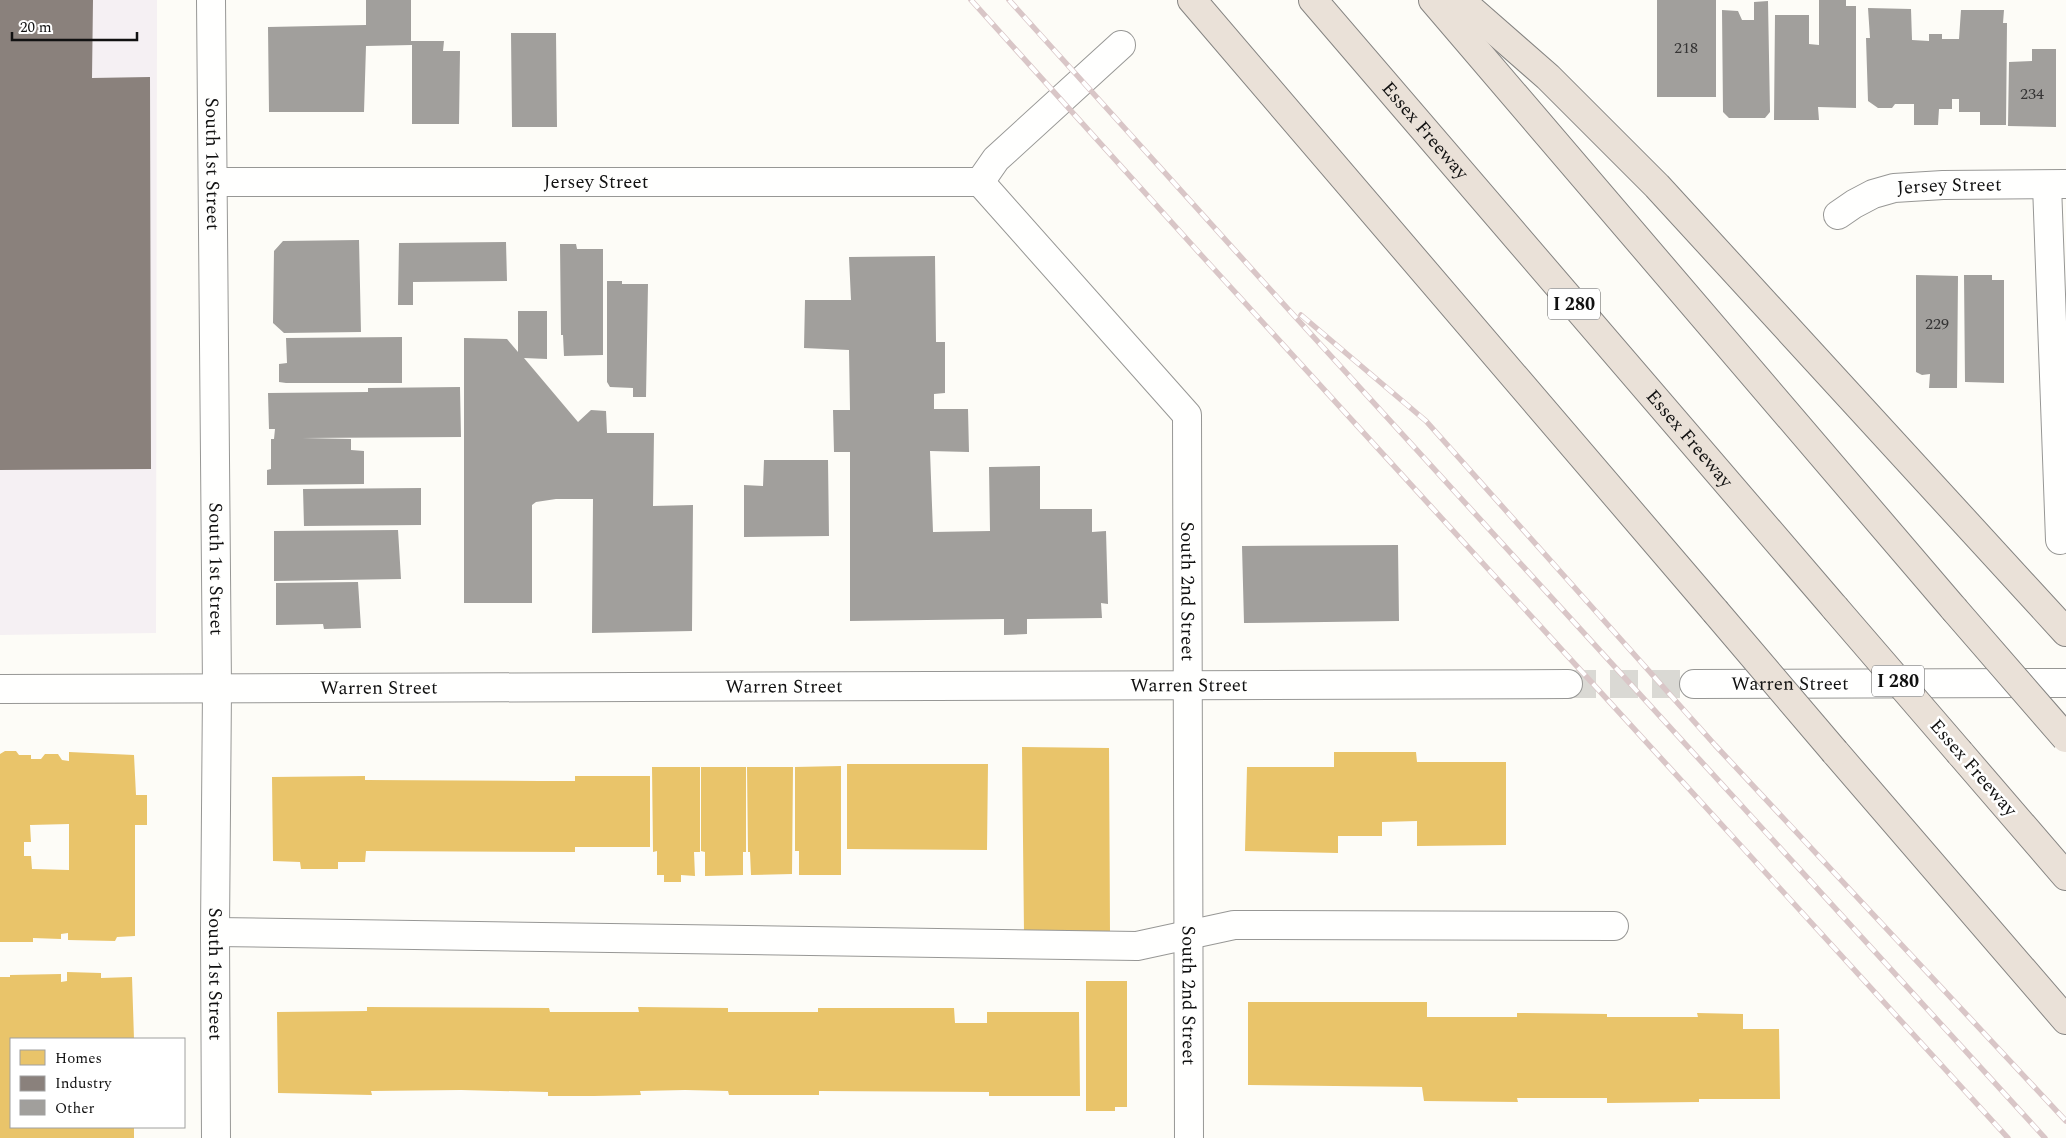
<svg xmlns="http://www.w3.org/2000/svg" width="2066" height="1138" viewBox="0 0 2066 1138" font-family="Spectral,serif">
<rect width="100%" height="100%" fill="#fdfcf7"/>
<path fill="#f5f0f3" d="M 0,0 L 157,0 L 156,633 L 0,635 Z"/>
<path fill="#e9c46a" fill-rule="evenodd" d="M 1022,747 L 1109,748 L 1110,933 L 1024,932 Z
M 5,751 L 16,751 L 19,755 L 31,755 L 31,759 L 41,759 L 45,754 L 58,754 L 62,760 L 69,761 L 69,752 L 134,755 L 136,795 L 147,795 L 147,825 L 135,825 L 135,936 L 117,937 L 115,941 L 68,940 L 68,933 L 61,934 L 61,939 L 33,938 L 33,942 L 0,942 L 0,754 ZM 69,824 L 69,870 L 32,869 L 31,856 L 24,856 L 24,842 L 31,842 L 30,825 Z
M 1334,752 L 1416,752 L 1417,762 L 1506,762 L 1506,845 L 1417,846 L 1417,821 L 1382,822 L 1382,836 L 1338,836 L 1338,853 L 1245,851 L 1247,767 L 1334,767 Z
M 847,764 L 988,764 L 987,850 L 847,849 Z
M 841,766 L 841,875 L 799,875 L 799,851 L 795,851 L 795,767 Z
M 652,767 L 700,767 L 700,852 L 694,852 L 695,876 L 681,875 L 681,882 L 664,882 L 664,875 L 657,875 L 657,851 L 653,852 Z
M 701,767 L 746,767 L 746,852 L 743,852 L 743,875 L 705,876 L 705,852 L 701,851 Z
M 747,767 L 793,767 L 792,874 L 751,875 L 750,852 L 748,852 Z
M 365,776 L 365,780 L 540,781 L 575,781 L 575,776 L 650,776 L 650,847 L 575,847 L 575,852 L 366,851 L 365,862 L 338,862 L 338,869 L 301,869 L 300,862 L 273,861 L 272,777 Z
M 67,972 L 101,973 L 101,978 L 132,977 L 134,1039 L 11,1039 L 11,1127 L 134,1127 L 134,1138 L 0,1138 L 0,977 L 10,977 L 10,975 L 61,974 L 61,982 L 67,981 Z
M 1086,981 L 1127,981 L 1127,1107 L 1115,1107 L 1115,1111 L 1086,1111 Z
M 1248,1002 L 1427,1002 L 1427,1017 L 1517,1017 L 1517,1013 L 1607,1014 L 1607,1017 L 1698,1017 L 1697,1013 L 1743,1014 L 1743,1029 L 1779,1029 L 1780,1099 L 1699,1099 L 1699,1102 L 1607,1103 L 1607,1098 L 1517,1098 L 1518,1102 L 1424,1101 L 1422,1087 L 1248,1085 Z
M 367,1007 L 549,1008 L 550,1012 L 639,1012 L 638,1007 L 728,1008 L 728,1012 L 818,1012 L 818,1008 L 954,1008 L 955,1023 L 987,1023 L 987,1012 L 1079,1012 L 1080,1096 L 989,1096 L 989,1092 L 819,1091 L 819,1095 L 729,1095 L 728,1091 L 685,1090 L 640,1091 L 641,1095 L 594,1096 L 548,1096 L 548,1092 L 461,1090 L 371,1091 L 372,1095 L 278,1093 L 277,1012 L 367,1011 Z"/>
<path fill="#8a817c" d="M 0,0 L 93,0 L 92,78 L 150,77 L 151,469 L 0,470 Z"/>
<path fill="#a19f9c" d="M 366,0 L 411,0 L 411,41 L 444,41 L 443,51 L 460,51 L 459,124 L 412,124 L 412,45 L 366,46 L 364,112 L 269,112 L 268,27 L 366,25 Z
M 1657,0 L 1716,0 L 1716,97 L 1657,97 Z
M 1819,0 L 1846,0 L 1846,6 L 1856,6 L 1856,108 L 1818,107 L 1819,120 L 1774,120 L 1775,15 L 1809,15 L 1809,44 L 1819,45 Z
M 1768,1 L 1770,112 L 1765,118 L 1729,118 L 1723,112 L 1722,10 L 1738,11 L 1742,20 L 1754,20 L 1754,2 Z
M 1868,8 L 1911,9 L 1912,40 L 1929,41 L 1929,34 L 1942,34 L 1942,39 L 1959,39 L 1961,10 L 2004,10 L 2003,23 L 2007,23 L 2006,125 L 1980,125 L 1980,112 L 1959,112 L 1959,99 L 1952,99 L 1952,109 L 1939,109 L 1938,125 L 1914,125 L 1914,104 L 1895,104 L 1892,108 L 1878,108 L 1868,101 L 1866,38 L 1870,38 Z
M 511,33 L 556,33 L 557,127 L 512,127 Z
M 2032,49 L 2056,49 L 2056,127 L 2008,126 L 2009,62 L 2032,61 Z
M 359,240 L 361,332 L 284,333 L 273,323 L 274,251 L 283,241 Z
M 506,242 L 507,281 L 413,282 L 413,305 L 398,305 L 399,243 Z
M 560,244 L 576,244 L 577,249 L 603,249 L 603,355 L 564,356 L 563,335 L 561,335 Z
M 935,256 L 936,342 L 945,342 L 945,393 L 934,394 L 934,409 L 968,409 L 969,452 L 930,451 L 933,532 L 990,531 L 989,467 L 1040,466 L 1040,509 L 1092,509 L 1092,532 L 1106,531 L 1108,604 L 1101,603 L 1102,618 L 1027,619 L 1027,634 L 1004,635 L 1004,619 L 850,621 L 850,452 L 834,452 L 833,410 L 850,410 L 849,350 L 804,348 L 805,300 L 851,300 L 849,257 Z
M 1916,275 L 1958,276 L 1957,388 L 1929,388 L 1930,374 L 1922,375 L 1916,372 Z
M 1964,275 L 1992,275 L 1992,280 L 2004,280 L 2004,383 L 1965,382 Z
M 607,281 L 622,281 L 622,284 L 648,284 L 646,397 L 633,397 L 633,388 L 610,387 L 607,382 Z
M 518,311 L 547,311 L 547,359 L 524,358 L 578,422 L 591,410 L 606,411 L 607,433 L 654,433 L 653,506 L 693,505 L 692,631 L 592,633 L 593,499 L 556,499 L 536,502 L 532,505 L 532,603 L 464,603 L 464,338 L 507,339 L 518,352 Z
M 402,337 L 402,383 L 286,383 L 279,382 L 279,364 L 287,363 L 286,338 Z
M 460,387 L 461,437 L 302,438 L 351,439 L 351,450 L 364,451 L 364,484 L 267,485 L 267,470 L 271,469 L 271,439 L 274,439 L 275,429 L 269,429 L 268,393 L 368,392 L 368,388 Z
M 764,460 L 828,460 L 829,536 L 744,537 L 744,485 L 763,486 Z
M 421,488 L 421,525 L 304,526 L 303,489 Z
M 398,530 L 401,579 L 274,581 L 274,531 Z
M 1398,545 L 1399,621 L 1244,623 L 1242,546 Z
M 358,582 L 361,628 L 324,629 L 323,624 L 276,625 L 276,583 Z"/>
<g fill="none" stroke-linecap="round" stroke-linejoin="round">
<path stroke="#dad9d4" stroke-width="28" stroke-dasharray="28 14" stroke-linecap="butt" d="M 1568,684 L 1694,684"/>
<defs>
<g id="minor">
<path id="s1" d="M 211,0 L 217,688 L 215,932 L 216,1138"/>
<path id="s2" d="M 214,182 L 980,182"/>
<path id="s3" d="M 980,182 L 1187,415 L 1189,1138"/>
<path d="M 980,182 L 996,159 L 1121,45"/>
<path d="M 2047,185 L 2060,540"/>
<path id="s4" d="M 1838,215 L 1854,204 L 1873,194 L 1894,188 L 1943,185 L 2065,184"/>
<path id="s5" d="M 1694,684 L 2066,683"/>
<path id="s6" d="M 0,689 L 1568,684"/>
<path d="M 215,932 L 1137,946 L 1234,925 L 1614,926"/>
</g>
<g id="highway">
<path d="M 1192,0 L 1715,611"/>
<path id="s7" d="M 1313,0 L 1835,608"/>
<path d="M 1433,0 L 1954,609"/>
<path d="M 1460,0 L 1548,77 L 1657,186 L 2066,632"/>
<path d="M 1835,752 L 2066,1020"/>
<path d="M 1960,753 L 2066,876"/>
</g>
</defs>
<use href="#minor" stroke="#979795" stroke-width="30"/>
<use href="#highway" stroke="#858482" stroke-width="30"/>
<use href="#minor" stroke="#fffffe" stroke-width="28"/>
<use href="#highway" stroke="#eae1d8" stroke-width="28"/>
<defs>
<path id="rail" d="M 971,0 L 1203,257 L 2008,1138
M 1009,0 L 1268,287 L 2045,1138
M 1301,315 L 1426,421 L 1715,745 L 2066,1121"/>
</defs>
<use href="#rail" stroke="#d9c6c7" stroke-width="5.5"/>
<use href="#rail" stroke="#fff" stroke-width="4" stroke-dasharray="11" stroke-linecap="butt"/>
<defs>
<path id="highway-bridge" d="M 1835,608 L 1960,753
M 1954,609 L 2066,738
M 1715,611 L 1835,752"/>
</defs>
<use href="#highway-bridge" stroke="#858482" stroke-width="30" stroke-linecap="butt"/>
<use href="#highway-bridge" stroke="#eae1d8" stroke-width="28"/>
</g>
<g text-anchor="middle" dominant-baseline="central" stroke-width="5" stroke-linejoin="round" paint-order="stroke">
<g font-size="16" fill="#353434">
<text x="1686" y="48">218</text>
<text x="2032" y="94">234</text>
<text x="1937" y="324">229</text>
</g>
<g fill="#fff" stroke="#585858" stroke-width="1">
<rect x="1548" y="288.5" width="52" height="31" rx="4"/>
<rect x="1872" y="665.5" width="52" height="31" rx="4"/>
</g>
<g font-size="18" font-weight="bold" fill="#111">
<text x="1574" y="304">I 280</text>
<text x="1898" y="681">I 280</text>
</g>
<g font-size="19" fill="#111" stroke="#fff">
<text stroke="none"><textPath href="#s7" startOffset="172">Essex Freeway</textPath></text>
<text stroke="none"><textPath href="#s1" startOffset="164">South 1st Street</textPath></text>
<text stroke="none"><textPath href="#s2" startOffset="382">Jersey Street</textPath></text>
<text stroke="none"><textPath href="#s4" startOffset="118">Jersey Street</textPath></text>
<text stroke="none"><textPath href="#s7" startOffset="578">Essex Freeway</textPath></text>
<text stroke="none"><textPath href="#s1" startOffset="569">South 1st Street</textPath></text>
<text stroke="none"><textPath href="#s3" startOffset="488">South 2nd Street</textPath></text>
<text stroke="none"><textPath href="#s5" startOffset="96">Warren Street</textPath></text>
<text stroke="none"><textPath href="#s6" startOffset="1189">Warren Street</textPath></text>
<text stroke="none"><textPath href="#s6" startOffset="784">Warren Street</textPath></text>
<text stroke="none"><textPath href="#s6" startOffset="379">Warren Street</textPath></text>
<text transform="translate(1973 768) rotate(49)">Essex Freeway</text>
<text stroke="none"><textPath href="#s1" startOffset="974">South 1st Street</textPath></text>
<text stroke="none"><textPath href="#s3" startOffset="892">South 2nd Street</textPath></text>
</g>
</g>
<rect x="10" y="1038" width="175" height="90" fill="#ffffff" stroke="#a0a0a0"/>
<rect x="20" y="1050" width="25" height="15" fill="#e9c46a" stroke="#a0a0a0"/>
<text x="55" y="1063" font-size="15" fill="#111111">Homes</text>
<rect x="20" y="1076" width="25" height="15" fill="#8a817c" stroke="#a0a0a0"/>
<text x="55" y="1088" font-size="15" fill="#111111">Industry</text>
<rect x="20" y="1100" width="25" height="15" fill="#a19f9c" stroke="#a0a0a0"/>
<text x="55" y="1113" font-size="15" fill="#111111">Other</text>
<path d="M12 32v8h125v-8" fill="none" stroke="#111111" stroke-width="2.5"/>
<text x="20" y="32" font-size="15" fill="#111111" stroke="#ffffff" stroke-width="4" paint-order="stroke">20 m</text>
</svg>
